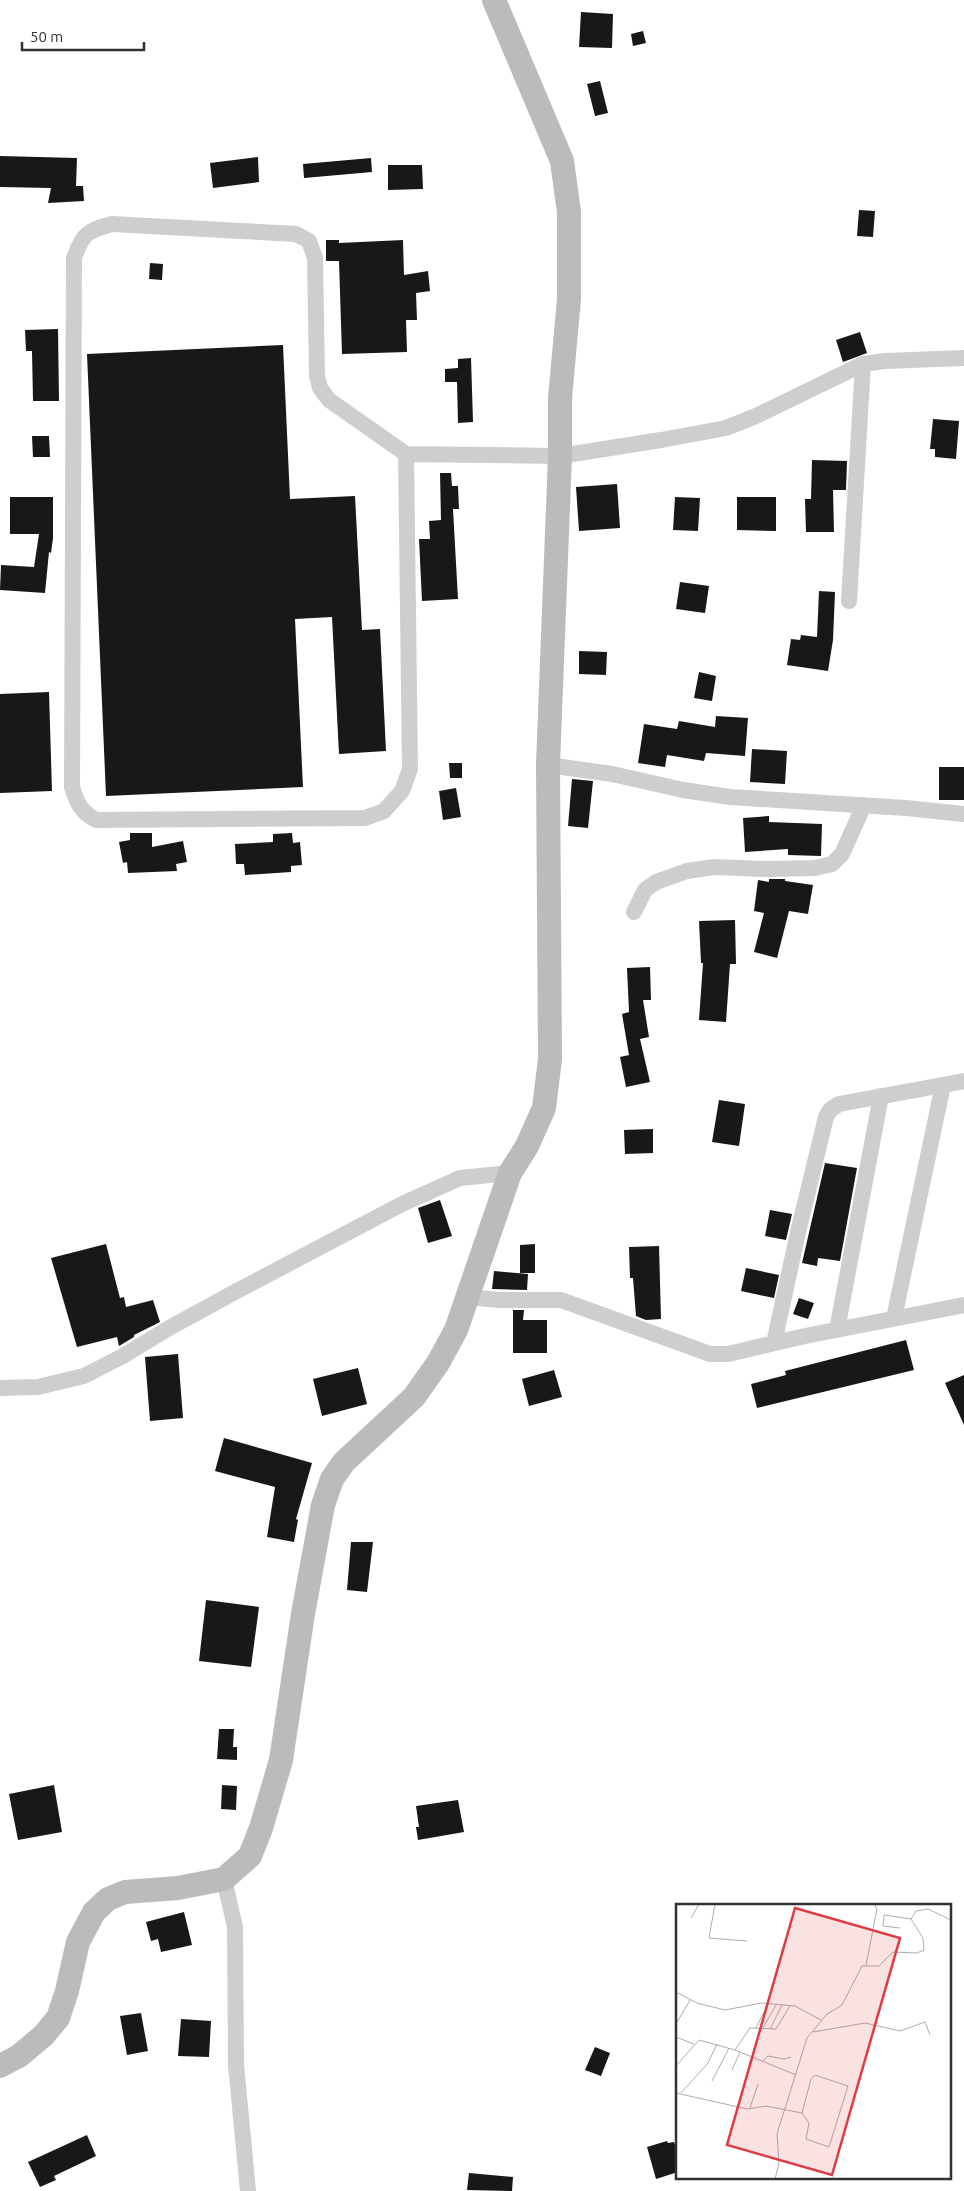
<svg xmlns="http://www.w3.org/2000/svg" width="964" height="2191" viewBox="0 0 964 2191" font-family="Ubuntu,sans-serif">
<rect width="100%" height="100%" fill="#fff"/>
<path fill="#181818" d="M 581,12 L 613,14 L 612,48 L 579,47 Z
M 643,31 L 646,43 L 633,46 L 631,34 Z
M 600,81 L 608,113 L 595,116 L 587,84 Z
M 0,156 L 77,158 L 76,186 L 83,186 L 84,201 L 48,203 L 51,188 L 0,187 Z
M 258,157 L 259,182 L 213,188 L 210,163 Z
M 371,158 L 372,172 L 304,178 L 303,164 Z
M 388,165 L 422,165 L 423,189 L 388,190 Z
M 859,210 L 875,211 L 873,237 L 857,236 Z
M 326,240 L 339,240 L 339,243 L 403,240 L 404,275 L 428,271 L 430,291 L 416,293 L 417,320 L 406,320 L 407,352 L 342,354 L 339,261 L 326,261 Z
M 150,263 L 163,264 L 162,280 L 149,279 Z
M 58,329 L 59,401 L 33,401 L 32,351 L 26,351 L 25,330 Z
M 860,332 L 867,353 L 843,362 L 836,340 Z
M 283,345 L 290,499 L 355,496 L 362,630 L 380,629 L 386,751 L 339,754 L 332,617 L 295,619 L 303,787 L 106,796 L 87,354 Z
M 471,358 L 473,422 L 458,423 L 457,382 L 445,382 L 445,369 L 458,368 L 458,359 Z
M 933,419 L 959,421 L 956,459 L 935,457 L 935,449 L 930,449 Z
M 32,436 L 49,436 L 50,457 L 33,457 Z
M 812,460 L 847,461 L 846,490 L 833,490 L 834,532 L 806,532 L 805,499 L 811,499 Z
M 440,473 L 451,473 L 452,486 L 458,486 L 459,509 L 453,509 L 458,599 L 422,601 L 419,539 L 430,539 L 429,521 L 441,520 Z
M 617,484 L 620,528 L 579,531 L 576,487 Z
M 10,497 L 53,497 L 53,538 L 51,553 L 49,552 L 45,593 L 0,590 L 1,565 L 34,567 L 39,534 L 10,534 Z
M 675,497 L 700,498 L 698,531 L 673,530 Z
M 737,497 L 776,497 L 776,531 L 737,530 Z
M 680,582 L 709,586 L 705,613 L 676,609 Z
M 819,591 L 835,592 L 833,640 L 828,671 L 787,665 L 791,639 L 800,640 L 801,635 L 817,637 Z
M 579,651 L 607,652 L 606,675 L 579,674 Z
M 699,672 L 716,676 L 712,701 L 694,698 Z
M 49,692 L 52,791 L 0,793 L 0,694 Z
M 716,716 L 748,718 L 745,756 L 706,753 L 704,761 L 667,755 L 665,767 L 638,763 L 644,724 L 677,729 L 679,721 L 715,727 Z
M 752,749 L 787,751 L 785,784 L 750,782 Z
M 449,763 L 462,763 L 462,778 L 450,778 Z
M 939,767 L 964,767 L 964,800 L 939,800 Z
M 572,779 L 593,781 L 588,828 L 568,826 Z
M 456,788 L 461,817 L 443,820 L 439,791 Z
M 769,816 L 769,822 L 822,824 L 821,856 L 788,855 L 788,849 L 745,852 L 743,818 Z
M 130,833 L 152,833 L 152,847 L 183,841 L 187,862 L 176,864 L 177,871 L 128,873 L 127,862 L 123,863 L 119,842 L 130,840 Z
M 292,833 L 293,843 L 300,842 L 302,865 L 291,866 L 291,872 L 245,875 L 244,864 L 236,864 L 235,844 L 273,842 L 273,834 Z
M 769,879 L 785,879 L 785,881 L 813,885 L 808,914 L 789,911 L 777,958 L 754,952 L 764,913 L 754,911 L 758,880 L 769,882 Z
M 735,920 L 736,964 L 730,964 L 726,1022 L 699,1020 L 703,963 L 701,963 L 699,921 Z
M 650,967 L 651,1000 L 643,1000 L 649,1037 L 640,1039 L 650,1082 L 626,1087 L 620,1057 L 629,1055 L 622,1014 L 629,1012 L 627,968 Z
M 719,1100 L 745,1104 L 739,1146 L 712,1142 Z
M 653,1129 L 653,1153 L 625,1154 L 624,1130 Z
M 825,1163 L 857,1168 L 840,1261 L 818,1258 L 817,1266 L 802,1263 Z
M 440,1200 L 452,1236 L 428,1243 L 418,1208 Z
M 770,1210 L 792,1214 L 786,1240 L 765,1236 Z
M 106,1244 L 120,1298 L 124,1297 L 126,1307 L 153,1300 L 160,1322 L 134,1335 L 134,1337 L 119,1346 L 117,1337 L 77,1347 L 51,1258 Z
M 535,1244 L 535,1273 L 520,1273 L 520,1245 Z
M 659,1246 L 661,1319 L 646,1320 L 636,1316 L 633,1278 L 630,1278 L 629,1247 Z
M 746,1268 L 779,1275 L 774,1298 L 741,1291 Z
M 494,1271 L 528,1274 L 527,1290 L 492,1289 Z
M 799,1298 L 814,1303 L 808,1319 L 793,1314 Z
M 513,1310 L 524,1310 L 523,1320 L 547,1320 L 547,1353 L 513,1353 Z
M 906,1340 L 914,1370 L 757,1408 L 751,1384 L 786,1375 L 785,1371 Z
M 178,1354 L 183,1418 L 150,1421 L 145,1357 Z
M 358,1368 L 367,1404 L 322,1416 L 313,1379 Z
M 554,1370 L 562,1397 L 529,1406 L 522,1379 Z
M 964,1375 L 964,1425 L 945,1383 Z
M 224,1438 L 312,1463 L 296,1519 L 298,1520 L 294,1542 L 267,1537 L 275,1487 L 215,1471 Z
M 351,1542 L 373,1542 L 367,1592 L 347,1590 Z
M 206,1600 L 259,1607 L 251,1667 L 199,1661 Z
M 219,1729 L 234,1729 L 233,1747 L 237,1747 L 237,1760 L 217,1759 Z
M 54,1785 L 62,1832 L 18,1840 L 9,1794 Z
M 222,1785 L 237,1786 L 236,1810 L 221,1809 Z
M 458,1800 L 464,1832 L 418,1840 L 416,1827 L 419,1827 L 416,1806 Z
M 184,1912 L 192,1945 L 161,1952 L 158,1939 L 151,1941 L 146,1922 Z
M 141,2013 L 148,2051 L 127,2055 L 120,2016 Z
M 181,2019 L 211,2021 L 209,2057 L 178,2056 Z
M 595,2047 L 610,2053 L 601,2076 L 585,2070 Z
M 87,2135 L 96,2156 L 54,2176 L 56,2180 L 40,2187 L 28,2162 Z
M 667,2141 L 668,2143 L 674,2142 L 678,2154 L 678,2172 L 656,2179 L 647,2147 Z
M 469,2173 L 513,2177 L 512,2191 L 467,2190 Z"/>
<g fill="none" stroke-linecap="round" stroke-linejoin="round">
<path stroke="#cecece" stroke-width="16" d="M 112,224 L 296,234 L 309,241 L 315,258 L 317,376 L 320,388 L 329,400 L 406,454 L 410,769 L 402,791 L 384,811 L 365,818 L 96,820 C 81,812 77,803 72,787 L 74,258 C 83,233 87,231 112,224 Z
M 406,454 L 560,456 L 661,440 L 726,428 L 756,416 L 863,364 L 885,361 L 964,358
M 849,601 L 863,364
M 548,765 L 612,774 L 683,790 L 730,797 L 906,808 L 964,814
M 634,912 L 645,890 L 656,882 L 687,871 L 714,867 L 767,869 L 815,868 L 832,864 L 842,854 L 864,805
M 466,1297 L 500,1300 L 561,1300 L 710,1354 L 728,1354 L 805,1336 L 964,1305
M 894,1318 L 943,1085
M 837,1330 L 881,1096
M 774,1343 L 799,1228 L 826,1117 L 830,1110 L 839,1104 L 964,1081
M 0,1388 L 38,1387 L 84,1376 L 123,1356 L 169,1328 L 235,1292 L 402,1204 L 460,1178 L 510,1173
M 224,1879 L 235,1927 L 236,2065 L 248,2191"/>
<path stroke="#bbb" stroke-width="24" d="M 0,2066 L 19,2056 L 44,2035 L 58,2018 L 67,1991 L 78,1942 L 94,1912 L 108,1899 L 125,1892 L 178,1888 L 224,1879 L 250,1856 L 261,1828 L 281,1760 L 303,1614 L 323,1505 L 332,1479 L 344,1462 L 414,1397 L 438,1363 L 456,1330 L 510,1173 L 527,1146 L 544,1108 L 550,1059 L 548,765 L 560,456 L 560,398 L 569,299 L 569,212 L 562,161 L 494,0"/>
</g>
<g transform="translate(676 1904)">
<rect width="275" height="275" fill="#fff"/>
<path fill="none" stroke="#adadad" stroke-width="1" d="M 39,0 L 33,34 L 71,37M 15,14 L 23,0M 224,24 L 207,22 L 208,11 L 235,15M 190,61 L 201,5 L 198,0M 0,88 L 21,99 L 49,106 L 86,99 L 119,102 L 145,116M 0,120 L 14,96M 80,124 L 92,100M 87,124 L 100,101M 94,125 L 106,101M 137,128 L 189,119 L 224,127 L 249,118 L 254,131M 0,133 L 18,140M 59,146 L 74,124 L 100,125 L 114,102M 87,157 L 92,152 L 108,155 L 115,153M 0,162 L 23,136 L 59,146 L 120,171M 56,166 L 64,148M 139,171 L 172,182 L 153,243 L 130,235 L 133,219 L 126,209 L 135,175 ZM 36,177 L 53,144M 0,189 L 71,205 L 90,202 L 126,209M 5,189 L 32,159 L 41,140M 74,204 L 82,180M 99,275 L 103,259 L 101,230 L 131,134 L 151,110 L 166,101 L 186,62 L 203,62 L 217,48 L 241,49 L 248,46 L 247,34 L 235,15 L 240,7 L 252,5 L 275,16"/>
<path fill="#df3b43" fill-opacity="0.15" stroke="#df3b43" stroke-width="2.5" d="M 119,4 L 224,34 L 156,271 L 51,241 Z"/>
<rect width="275" height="275" fill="none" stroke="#313131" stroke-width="2.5"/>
</g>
<path d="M22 42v8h122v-8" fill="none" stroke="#313131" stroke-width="2.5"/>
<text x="30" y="42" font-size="15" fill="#313131" stroke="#ffffff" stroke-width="4" paint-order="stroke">50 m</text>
</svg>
